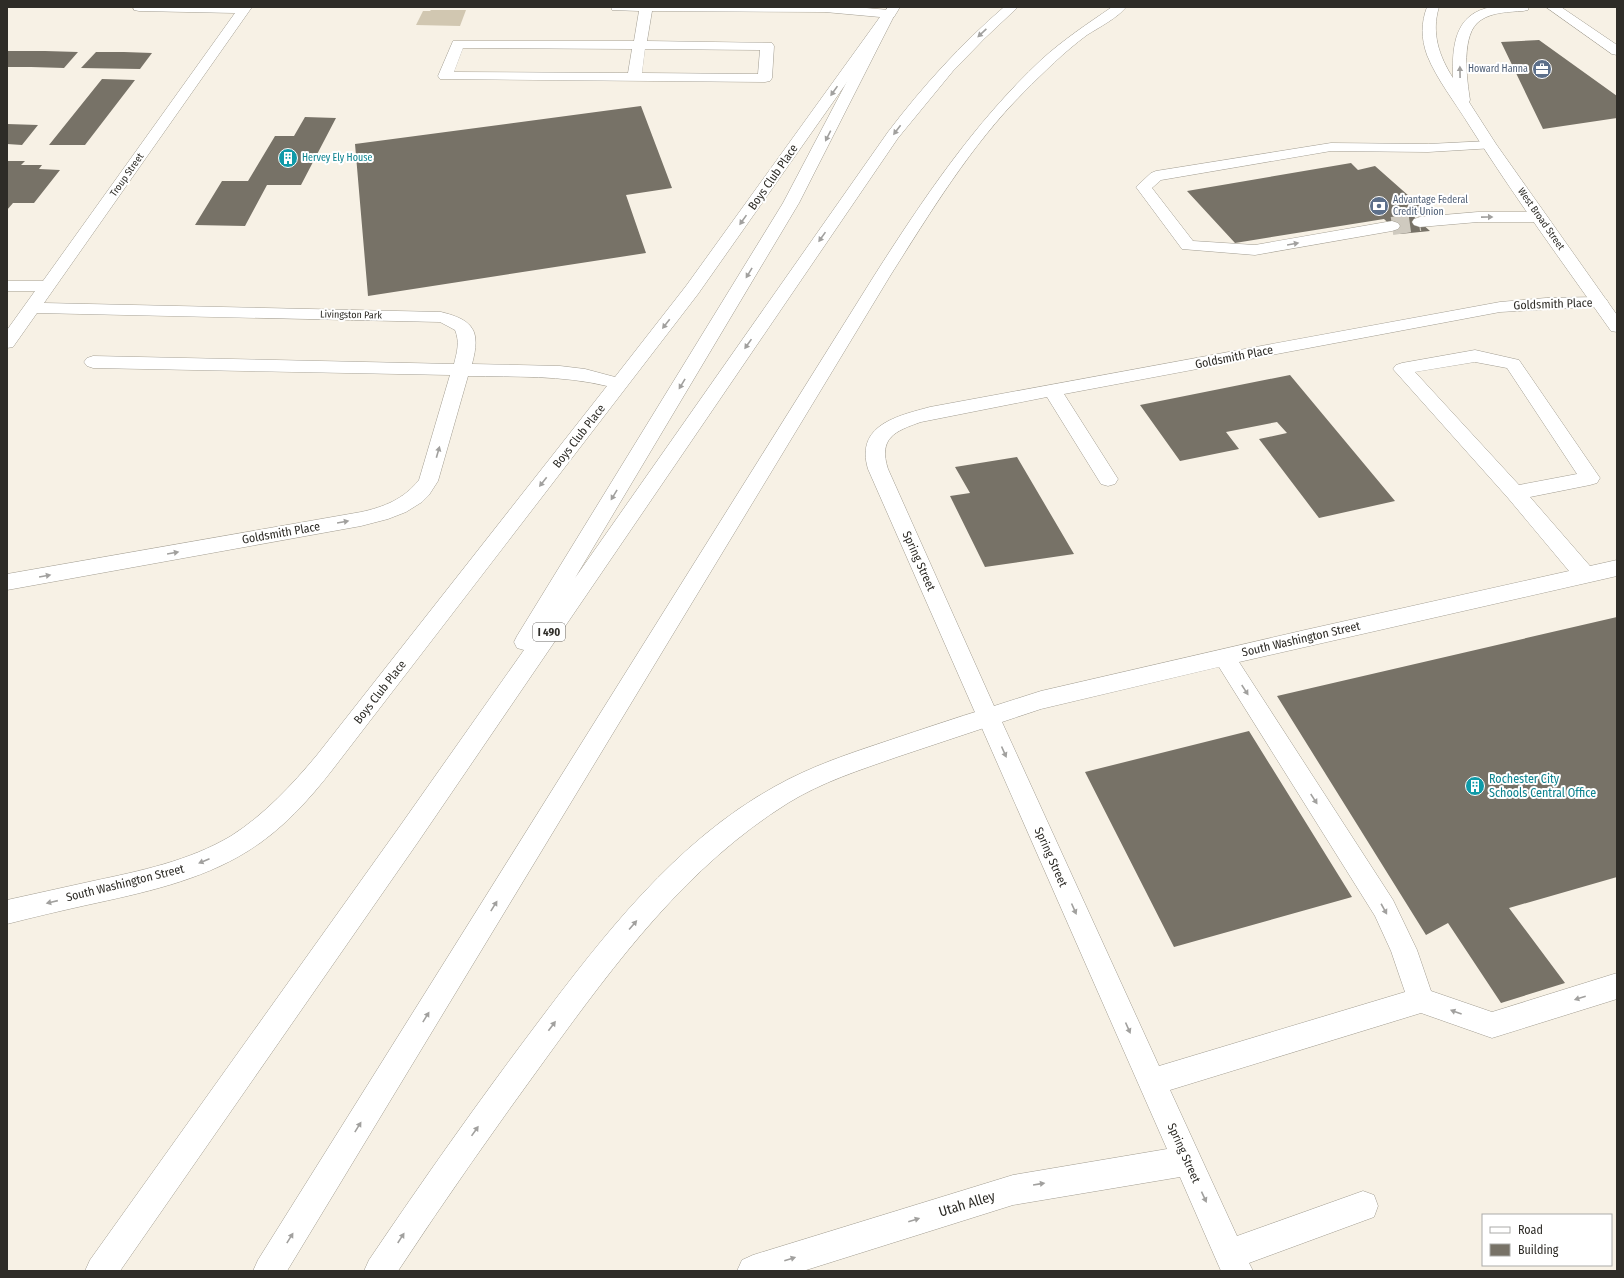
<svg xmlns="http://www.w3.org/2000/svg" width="1624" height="1278" viewBox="0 0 1624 1278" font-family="'Fira Sans Condensed',sans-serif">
<rect width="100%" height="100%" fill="#f7f1e5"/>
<path fill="#d1c7b1" d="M 431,10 L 466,10 L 460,26 L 416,25 L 423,11 L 430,11 Z"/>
<path fill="#777267" d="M 1539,40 L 1617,96 L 1617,118 L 1543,129 L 1501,42 Z
M 7,51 L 45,51 L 78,52 L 64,68 L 31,67 L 7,67 Z
M 96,52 L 124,52 L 152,53 L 140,69 L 81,68 Z
M 102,79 L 135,80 L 85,145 L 49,145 Z
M 641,106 L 672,188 L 626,195 L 646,253 L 368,296 L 355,144 Z
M 305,117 L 336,118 L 301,185 L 267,185 L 245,226 L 195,225 L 222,181 L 248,181 L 275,136 L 294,136 Z
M 7,124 L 38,125 L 22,145 L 7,144 Z
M 7,161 L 25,161 L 21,165 L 42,165 L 39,169 L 60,170 L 34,203 L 13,203 L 7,210 Z
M 1351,163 L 1358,170 L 1375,166 L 1427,212 L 1411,214 L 1430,231 L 1400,234 L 1384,219 L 1235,243 L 1187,191 Z
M 1290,375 L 1395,501 L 1319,518 L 1259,439 L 1287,433 L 1277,422 L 1226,432 L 1239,449 L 1180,461 L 1140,405 Z
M 1017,457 L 1074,554 L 985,567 L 950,496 L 970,493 L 955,467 Z
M 1617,617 L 1617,877 L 1509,908 L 1565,983 L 1501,1003 L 1448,923 L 1426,935 L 1277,696 Z
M 1249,731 L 1352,897 L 1174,947 L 1085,772 Z"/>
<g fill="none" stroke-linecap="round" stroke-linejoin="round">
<path stroke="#cfcabf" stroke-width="18" stroke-dasharray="18 9" stroke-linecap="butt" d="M 1392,226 L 1420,222"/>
<defs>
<path id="minor" d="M 133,7 L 252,7 L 44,303 L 441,312 C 474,320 481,331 472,364 L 560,366 L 585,369 L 615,377 L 686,286 L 880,17 L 825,12 L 652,11 L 647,41 L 772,43 L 774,46 L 772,78 L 770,81 L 765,82 L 440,79 L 438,76 L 453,41 L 634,41 L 639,11 L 612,10 L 611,7 L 855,7 L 889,10 L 894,11 L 895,14 L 698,294 L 333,769 C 309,800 282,830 248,851 C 200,881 142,893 87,905 C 60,911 34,917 7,924 L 7,900 C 36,894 64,887 93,881 C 140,871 189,861 231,836 C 264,815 292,785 317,755 L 607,386 C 562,375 515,377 468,376 L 438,481 L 429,495 L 422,502 L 406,512 L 388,519 L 361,526 L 7,590 L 7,574 L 361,512 C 384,507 404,499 419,480 L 450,375 L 93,368 L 87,366 L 84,362 L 87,358 L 93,356 L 454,364 C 457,352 460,342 455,330 L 440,322 L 37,313 L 13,347 L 7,348 L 7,330 L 35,291 L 7,291 L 7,281 L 43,281 L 235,13 L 139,11 L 134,10 ZM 463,48 L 632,49 L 628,73 L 454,72 ZM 645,49 L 760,50 L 758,74 L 642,73 Z
M 1489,141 L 1494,142 L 1496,145 L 1494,148 L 1428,152 L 1331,151 L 1161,180 L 1152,188 L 1193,241 L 1255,245 L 1392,221 L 1398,223 L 1400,226 L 1398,229 L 1392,231 L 1255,255 L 1182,249 L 1136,187 L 1151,173 L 1156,171 L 1331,143 L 1428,144 Z
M 1478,212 L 1539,212 L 1545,214 L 1547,217 L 1545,220 L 1539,222 L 1478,222 L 1420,227 L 1414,225 L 1412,222 L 1414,219 L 1420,217 Z
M 1599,297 L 1605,298 L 1608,302 L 1605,306 L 1500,312 L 1064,394 L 1118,479 L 1115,484 L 1108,486 L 1101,484 L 1047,397 L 921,422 C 895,431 878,438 888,469 L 994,706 L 1041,691 L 1305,630 L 1569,571 L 1508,498 L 1393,369 L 1396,365 L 1402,363 L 1475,350 L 1519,360 L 1600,478 L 1597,483 L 1590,485 L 1530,497 L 1590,566 L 1617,560 L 1617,576 L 1239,662 L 1393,900 L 1417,950 L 1431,991 L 1492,1012 L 1617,973 L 1617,999 L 1492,1038 L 1421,1013 L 1170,1090 L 1237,1236 L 1363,1191 L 1374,1195 L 1378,1206 L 1374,1217 L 1249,1263 L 1253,1271 L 1221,1271 L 1180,1177 L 1013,1205 L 803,1271 L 737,1271 L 742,1260 L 753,1255 L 1013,1175 L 1167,1149 L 868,469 C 855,425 897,416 930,407 L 1500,302 L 1546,298 ZM 1475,362 L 1507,368 L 1577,474 L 1519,485 L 1415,372 ZM 1219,667 L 1375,916 L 1391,951 L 1405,992 L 1159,1066 L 1002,722 L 1041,709 Z"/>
<path id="major" d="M 888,7 L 900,7 L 894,17 L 884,17 L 883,14 Z
M 1427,7 L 1439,7 C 1431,33 1439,56 1453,78 C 1452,47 1454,13 1492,7 C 1504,5 1517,7 1529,7 L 1528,10 L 1523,11 C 1509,12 1493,12 1481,20 C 1460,33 1467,80 1470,100 L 1469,102 L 1496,144 L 1617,315 L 1617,332 L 1611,331 C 1563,263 1513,195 1469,125 C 1455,102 1437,80 1427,55 C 1421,38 1421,23 1427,7 Z
M 1546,7 L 1561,7 L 1617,45 L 1617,55 L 1612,54 Z"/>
<path id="highway" d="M 1004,7 L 1018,7 L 984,39 L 953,71 L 898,138 L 418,842 L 120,1271 L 85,1271 L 90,1260 L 400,826 L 524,650 L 517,648 L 514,642 L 517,636 L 783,203 L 884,11 L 894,11 L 895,14 L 799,203 L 575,578 L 888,132 C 923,86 961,44 1004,7 Z
M 1112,7 L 1126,7 C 1119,17 1098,28 1087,35 C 1064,52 1044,72 1024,92 C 971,145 930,213 890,276 L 287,1271 L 253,1271 L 258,1260 L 874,276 C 923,199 974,123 1041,60 C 1063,40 1087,24 1112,7 Z
M 988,708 L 996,710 L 1000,717 L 996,724 C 963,735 930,746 897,757 C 860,770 822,782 788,803 C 687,866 616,962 547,1057 C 496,1127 446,1198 398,1271 L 364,1271 L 369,1260 C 423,1180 478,1102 536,1025 C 603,936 675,842 774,787 C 811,766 851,753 890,740 C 923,729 955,718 988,708 Z"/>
</defs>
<use href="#minor" stroke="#a29d91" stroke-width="1"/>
<use href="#major" stroke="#a29d91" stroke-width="1"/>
<use href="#highway" stroke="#a29d91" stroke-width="1"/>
<use href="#minor" fill="#fff" fill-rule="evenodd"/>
<use href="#major" fill="#fff" fill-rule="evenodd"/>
<use href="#highway" fill="#fff" fill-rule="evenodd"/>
</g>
<defs><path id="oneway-solid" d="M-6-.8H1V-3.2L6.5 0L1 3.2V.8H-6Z"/></defs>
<g fill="#a1a09e">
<use href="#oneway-solid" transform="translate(982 33) rotate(137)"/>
<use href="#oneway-solid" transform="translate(1460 72) rotate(-91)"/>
<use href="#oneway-solid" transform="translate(834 91) rotate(125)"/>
<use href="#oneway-solid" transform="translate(897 130) rotate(127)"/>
<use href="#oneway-solid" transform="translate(828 136) rotate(117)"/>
<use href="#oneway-solid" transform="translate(1487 217) rotate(-1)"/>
<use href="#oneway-solid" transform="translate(743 220) rotate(125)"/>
<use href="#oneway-solid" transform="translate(822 237) rotate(125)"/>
<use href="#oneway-solid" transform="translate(1293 244) rotate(-10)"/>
<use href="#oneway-solid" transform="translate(749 273) rotate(121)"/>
<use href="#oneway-solid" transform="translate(666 324) rotate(128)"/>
<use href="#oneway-solid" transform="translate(748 344) rotate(125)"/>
<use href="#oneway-solid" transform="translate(682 384) rotate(121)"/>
<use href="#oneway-solid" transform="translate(438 452) rotate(-74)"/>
<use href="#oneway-solid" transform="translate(543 482) rotate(128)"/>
<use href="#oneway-solid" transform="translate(614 495) rotate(121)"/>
<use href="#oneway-solid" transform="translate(343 522) rotate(-10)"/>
<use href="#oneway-solid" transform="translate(173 553) rotate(-10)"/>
<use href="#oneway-solid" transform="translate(45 576) rotate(-10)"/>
<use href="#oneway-solid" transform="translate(1245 690) rotate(57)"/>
<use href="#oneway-solid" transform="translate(1004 752) rotate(66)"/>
<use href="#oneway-solid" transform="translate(1314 799) rotate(57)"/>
<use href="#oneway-solid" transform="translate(204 861) rotate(157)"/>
<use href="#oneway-solid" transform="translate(52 902) rotate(167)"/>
<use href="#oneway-solid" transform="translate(494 906) rotate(-58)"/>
<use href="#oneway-solid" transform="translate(1074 909) rotate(66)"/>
<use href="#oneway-solid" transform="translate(1384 909) rotate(61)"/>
<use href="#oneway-solid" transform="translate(633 925) rotate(-49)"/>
<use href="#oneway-solid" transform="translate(1580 998) rotate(163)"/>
<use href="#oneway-solid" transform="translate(1456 1012) rotate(-160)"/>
<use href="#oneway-solid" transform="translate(426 1017) rotate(-58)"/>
<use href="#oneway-solid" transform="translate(552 1026) rotate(-53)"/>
<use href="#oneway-solid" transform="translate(1128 1028) rotate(66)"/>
<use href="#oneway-solid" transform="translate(358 1127) rotate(-58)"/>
<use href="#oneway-solid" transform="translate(475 1131) rotate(-55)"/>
<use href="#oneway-solid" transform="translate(1039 1184) rotate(-9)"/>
<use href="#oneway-solid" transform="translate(1204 1197) rotate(65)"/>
<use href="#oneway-solid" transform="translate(914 1220) rotate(-17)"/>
<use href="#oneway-solid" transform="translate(290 1238) rotate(-58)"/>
<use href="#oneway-solid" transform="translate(401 1238) rotate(-57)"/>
<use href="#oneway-solid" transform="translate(790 1259) rotate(-18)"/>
</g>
<defs>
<symbol id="office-disc" viewBox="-11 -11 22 22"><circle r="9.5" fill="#5c6f8a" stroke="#fff"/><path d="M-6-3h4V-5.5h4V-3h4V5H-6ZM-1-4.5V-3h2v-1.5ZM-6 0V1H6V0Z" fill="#fff"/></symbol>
<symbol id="building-disc" viewBox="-11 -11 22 22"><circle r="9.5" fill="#0f9aa8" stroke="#fff"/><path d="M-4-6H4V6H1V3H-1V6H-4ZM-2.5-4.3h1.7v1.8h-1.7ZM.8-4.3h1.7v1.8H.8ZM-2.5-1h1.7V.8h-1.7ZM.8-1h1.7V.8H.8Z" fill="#fff"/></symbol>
<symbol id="bank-disc" viewBox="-11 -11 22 22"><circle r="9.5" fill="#5c6f8a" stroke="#fff"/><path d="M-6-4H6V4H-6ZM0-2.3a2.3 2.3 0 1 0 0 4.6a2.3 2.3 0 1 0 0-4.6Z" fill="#fff"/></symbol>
</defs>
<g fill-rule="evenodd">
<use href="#office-disc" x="1531" y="58" width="22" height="22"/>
<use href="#building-disc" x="277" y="147" width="22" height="22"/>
<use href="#bank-disc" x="1368" y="195" width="22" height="22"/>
<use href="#building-disc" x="1464" y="775" width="22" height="22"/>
</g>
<g text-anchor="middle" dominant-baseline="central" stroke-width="4" stroke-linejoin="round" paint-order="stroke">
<g font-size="10" fill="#4e5e75" stroke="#fff" text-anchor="end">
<text x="1528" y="69">Howard Hanna</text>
<text x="1393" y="200" text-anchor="start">Advantage Federal<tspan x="1393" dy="12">Credit Union</tspan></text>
</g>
<g font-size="10" fill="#0d838f" stroke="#fff" text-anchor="start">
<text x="302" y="158">Hervey Ely House</text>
</g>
<g font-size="10" fill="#2e2c27" stroke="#fff">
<text transform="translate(127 175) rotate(-55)">Troup Street</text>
<text transform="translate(1541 219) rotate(55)">West Broad Street</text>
<text transform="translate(351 315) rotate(1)">Livingston Park</text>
</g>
<rect fill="#fff" stroke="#6d6b68" stroke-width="1" x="533" y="623" width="32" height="18" rx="3"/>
<g font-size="11" font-weight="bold" fill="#2e2c27">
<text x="549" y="632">I 490</text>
</g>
<g font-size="12" fill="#2e2c27" stroke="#fff">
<text transform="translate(773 177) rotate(-55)">Boys Club Place</text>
<text transform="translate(1553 304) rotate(-2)">Goldsmith Place</text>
<text transform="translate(1234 357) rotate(-11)">Goldsmith Place</text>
<text transform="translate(579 436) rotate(-52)">Boys Club Place</text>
<text transform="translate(281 533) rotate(-10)">Goldsmith Place</text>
<text transform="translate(919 561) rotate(66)">Spring Street</text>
<text transform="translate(1301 639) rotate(-13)">South Washington Street</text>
<text transform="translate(380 692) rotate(-52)">Boys Club Place</text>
<text transform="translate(1051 857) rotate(66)">Spring Street</text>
<text transform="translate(125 883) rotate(-14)">South Washington Street</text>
<text transform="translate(1184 1153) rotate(66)">Spring Street</text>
</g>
<g font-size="12" fill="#0d838f" stroke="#fff" text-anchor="start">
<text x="1489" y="779">Rochester City<tspan x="1489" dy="14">Schools Central Office</tspan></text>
</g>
<g font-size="14" fill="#2e2c27" stroke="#fff">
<text transform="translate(967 1204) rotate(-17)">Utah Alley</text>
</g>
</g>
<rect width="1624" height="1278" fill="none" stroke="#2e2c27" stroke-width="16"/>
<rect x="1482" y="1214" width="130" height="52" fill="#ffffff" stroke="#ababa9"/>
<rect x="1490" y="1227" width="20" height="6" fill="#ffffff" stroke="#ababa9"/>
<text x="1518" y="1234" font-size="12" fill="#2e2c27">Road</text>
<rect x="1490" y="1244" width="20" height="12" fill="#777267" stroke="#ababa9"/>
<text x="1518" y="1254" font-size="12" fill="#2e2c27">Building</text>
</svg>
